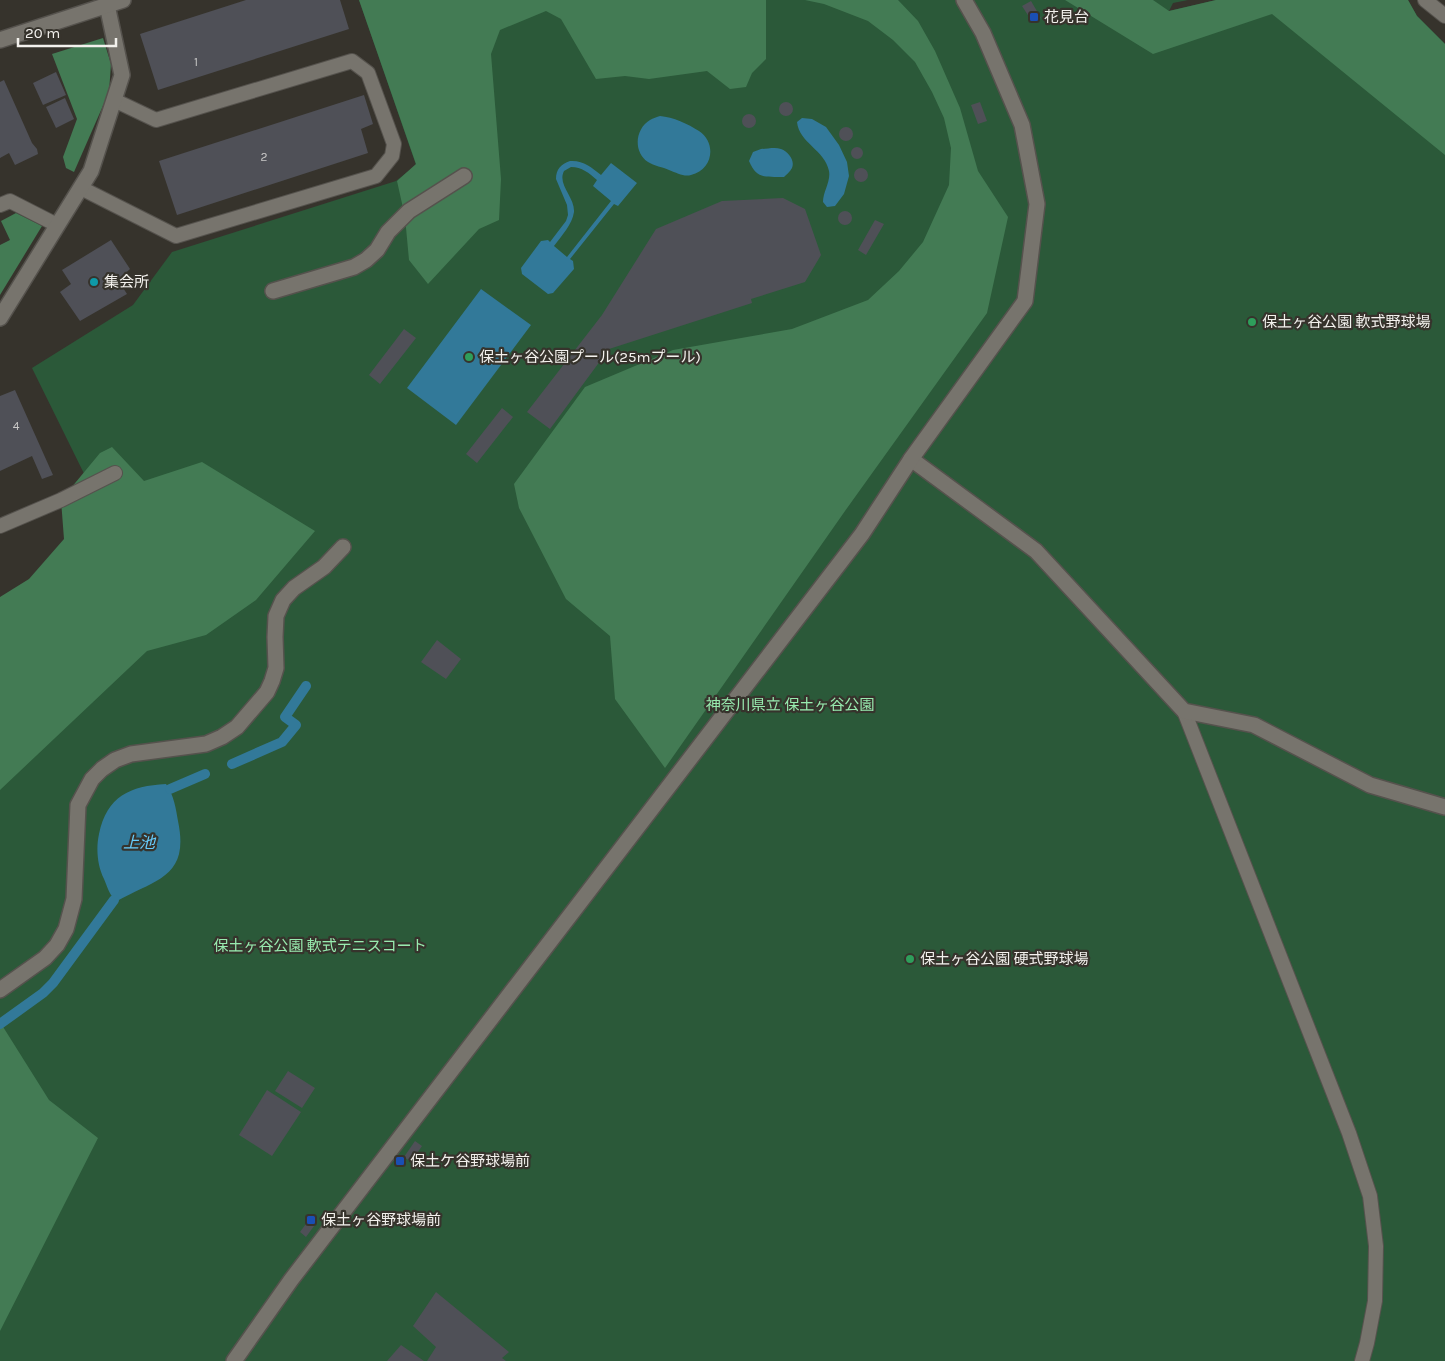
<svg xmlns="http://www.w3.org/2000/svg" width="1445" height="1361" viewBox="0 0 1445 1361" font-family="Karla,'Noto Sans JP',sans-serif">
<rect width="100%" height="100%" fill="#36332c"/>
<path fill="#2b5939" d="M 359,0 L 1188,0 L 1173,3 L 1169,11 L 1216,0 L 1408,0 L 1417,16 L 1445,44 L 1445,1361 L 0,1361 L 0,600 L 30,582 L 99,504 L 32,368 L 133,305 L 172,252 L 396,181 L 416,165 Z"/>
<path fill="#437b54" d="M 359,0 L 766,0 L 766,59 L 752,73 L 746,87 L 730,89 L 707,71 L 649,79 L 625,76 L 596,79 L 561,19 L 546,11 L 500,30 L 491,54 L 501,179 L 499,220 L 479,229 L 428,284 L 409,260 L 405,217 L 397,181 L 416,164 Z
M 805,0 L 898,0 L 918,21 L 935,51 L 960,108 L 978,171 L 1008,217 L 987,313 L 845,511 L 665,768 L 615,699 L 610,636 L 566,599 L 519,508 L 514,484 L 585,387 L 673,350 L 792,329 L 868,300 L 899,271 L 923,242 L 949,185 L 951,148 L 944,118 L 932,92 L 915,62 L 893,40 L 868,21 L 824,4 Z
M 1065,0 L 1153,0 L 1169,11 L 1216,0 L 1408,0 L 1417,16 L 1445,44 L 1445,155 L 1272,14 L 1153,54 Z
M 103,38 L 111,64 L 109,92 L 74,172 L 66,168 L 63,157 L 77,119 L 52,54 Z
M 16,213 L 42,226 L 0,295 L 0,245 L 10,240 L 1,221 Z
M 112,447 L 144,481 L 202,462 L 315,531 L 256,600 L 206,635 L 147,651 L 0,790 L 0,597 L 29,579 L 64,539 L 61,500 L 100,453 Z
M 0,1022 L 49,1100 L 98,1138 L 0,1331 Z"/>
<path fill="#327999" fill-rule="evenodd" d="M 660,116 C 673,117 688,124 699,131 C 717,143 713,170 691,175 C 684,177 677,173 669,170 C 663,167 654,166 648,162 C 633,152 635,129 650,120 C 653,118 657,117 660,116 Z
M 802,118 L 812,119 L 826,127 L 839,145 L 847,162 L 849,176 L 844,194 L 835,206 L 827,207 L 823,202 C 823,192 831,181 829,171 C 825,150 799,143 797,122 Z
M 761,149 C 767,149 775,147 781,149 C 789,152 795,161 792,168 C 790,172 786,175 784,177 C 765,176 757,180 749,161 L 753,152 Z
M 570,161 C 583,160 591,167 601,175 L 611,163 L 637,183 L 618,206 L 614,204 L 570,259 L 573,261 L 574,269 L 553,293 L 548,294 L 522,274 L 521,268 L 541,241 L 548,240 L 550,242 L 566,221 L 568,215 L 567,205 L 556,179 C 556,169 561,164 570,161 ZM 571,167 C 582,167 589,173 597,180 L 593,186 L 611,201 L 567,257 L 554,246 C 562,235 572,225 574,212 C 575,197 557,185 564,171 Z
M 481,289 L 531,325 L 456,425 L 407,388 Z
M 166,784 C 174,795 176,809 178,821 C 190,878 155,879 117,901 C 110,897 107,886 104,879 C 97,865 96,848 99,834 C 107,796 130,786 166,784 Z"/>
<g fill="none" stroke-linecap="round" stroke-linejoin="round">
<path stroke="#327999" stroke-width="10" d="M 232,764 L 282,742 L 296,725 L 285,717 L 306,686
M 170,789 L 205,774
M 0,1024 L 43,993 L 53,983 L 114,900"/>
</g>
<path fill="#4f5057" d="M 246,0 L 340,0 L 349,29 L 158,90 L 140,34 Z
M 1031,1 L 1041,18 L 1033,23 L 1022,6 Z
M 56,72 L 66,95 L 43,105 L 33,83 Z
M 4,80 L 32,143 L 37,149 L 38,154 L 15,165 L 9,153 L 0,158 L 0,82 Z
M 364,95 L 373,124 L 361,129 L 368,153 L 177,215 L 159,161 Z
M 65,98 L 74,119 L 56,128 L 46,107 Z
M779 109a7 7 0 1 1 14 0a7 7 0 1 1-14 0Z
M 980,102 L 987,121 L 978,124 L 971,105 Z
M742 121a7 7 0 1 1 14 0a7 7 0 1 1-14 0Z
M839 134a7 7 0 1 1 14 0a7 7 0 1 1-14 0Z
M851 153a6 6 0 1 1 12 0a6 6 0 1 1-12 0Z
M854 175a7 7 0 1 1 14 0a7 7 0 1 1-14 0Z
M 783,198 L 805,209 L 821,255 L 805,282 L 751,299 L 752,303 L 609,349 L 550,429 L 527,412 L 602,315 L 656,229 L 722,201 Z
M838 218a7 7 0 1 1 14 0a7 7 0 1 1-14 0Z
M 875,220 L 884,224 L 866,255 L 858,250 Z
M 111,240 L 130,269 L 118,280 L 127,294 L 80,321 L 60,292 L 71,284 L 62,270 Z
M 404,329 L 416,338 L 380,384 L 369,375 Z
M 15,390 L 53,475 L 42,479 L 32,456 L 0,471 L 0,396 Z
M 502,408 L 513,417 L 477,463 L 466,454 Z
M 437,640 L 461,659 L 446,679 L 421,662 Z
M 288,1071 L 315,1088 L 302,1108 L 275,1091 Z
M 267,1090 L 301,1112 L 272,1156 L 239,1135 Z
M 415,1141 L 422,1146 L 411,1162 L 404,1157 Z
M 311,1217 L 317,1222 L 306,1237 L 300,1232 Z
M 436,1292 L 509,1352 L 502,1358 L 506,1361 L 427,1361 L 436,1347 L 413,1326 Z
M 401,1345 L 424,1361 L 387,1361 Z"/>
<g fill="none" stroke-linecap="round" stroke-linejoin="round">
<defs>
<path id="service" d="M 1425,0 L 1445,16
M 81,188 L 176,236 L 376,176 L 392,156 L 394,144 L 368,73 L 352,61 L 156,120 L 114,100
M 0,205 L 10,201 L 57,225
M 0,526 L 61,500 L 115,473
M 1184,711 L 1349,1133 L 1370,1196 L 1376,1246 L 1375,1301 L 1367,1343 L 1362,1361"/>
<path id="pedestrian" d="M 273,291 L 354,267 L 366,260 L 377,250 L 388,232 L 409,211 L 464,176
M 0,990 L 45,958 L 57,945 L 66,929 L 74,899 L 78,805 L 92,779 L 102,769 L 115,760 L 131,754 L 206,744 L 222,737 L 237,727 L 267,692 L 272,681 L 276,668 L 275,637 L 276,616 L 283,600 L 294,588 L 324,567 L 343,547"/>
<path id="minor" d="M 0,318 L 91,171 L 122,75 L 107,5
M 911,459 L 1036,551 L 1184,711 L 1254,725 L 1370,785 L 1445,807"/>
<path id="tertiary" d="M 0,40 L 123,0
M 234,1361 L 291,1280 L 862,534 L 911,459 L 1025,301 L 1037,204 L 1022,125 L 983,33 L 964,0"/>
</defs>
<use href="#service" stroke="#55524d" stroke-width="16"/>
<use href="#pedestrian" stroke="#55524d" stroke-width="18"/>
<use href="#minor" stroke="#55524d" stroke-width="18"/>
<use href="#tertiary" stroke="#55524d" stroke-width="18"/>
<use href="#service" stroke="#77746d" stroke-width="14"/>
<use href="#pedestrian" stroke="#77746d" stroke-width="15"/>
<use href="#minor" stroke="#77746d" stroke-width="15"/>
<use href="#tertiary" stroke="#77746d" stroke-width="15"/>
</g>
<g fill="#1a4fb4" stroke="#36332c" stroke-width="2">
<rect x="1029" y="12" width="10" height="10" rx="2.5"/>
<rect x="395" y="1156" width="10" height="10" rx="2.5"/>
<rect x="306" y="1215" width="10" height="10" rx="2.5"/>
</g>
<circle fill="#0f9aa8" stroke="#36332c" stroke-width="2" cx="94" cy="282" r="5"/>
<g fill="#2e9e5b" stroke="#36332c" stroke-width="2">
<circle cx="1252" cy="322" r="5"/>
<circle cx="469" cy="357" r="5"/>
<circle cx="910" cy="959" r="5"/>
</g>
<g text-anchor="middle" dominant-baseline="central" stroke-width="4.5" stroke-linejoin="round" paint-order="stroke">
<g font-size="12" fill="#cac9c8">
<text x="196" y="62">1</text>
<text x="264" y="157">2</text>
<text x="16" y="426">4</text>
</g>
<g font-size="15" fill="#f3f1ed" stroke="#36332c" text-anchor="start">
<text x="1044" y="17">花見台</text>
<text x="104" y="282">集会所</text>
<text x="1262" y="322">保土ヶ谷公園 軟式野球場</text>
<text x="479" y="357">保土ヶ谷公園プール(25mプール)</text>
<text x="920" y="959">保土ヶ谷公園 硬式野球場</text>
<text x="410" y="1161">保土ケ谷野球場前</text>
<text x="321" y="1220">保土ヶ谷野球場前</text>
</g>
<g font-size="15" fill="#98ebaf" stroke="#36332c">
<text x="790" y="705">神奈川県立 保土ヶ谷公園</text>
<text x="320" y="946">保土ヶ谷公園 軟式テニスコート</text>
</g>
<g font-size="16" font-style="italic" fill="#67ccfc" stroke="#36332c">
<text x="139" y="842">上池</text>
</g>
</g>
<path d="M18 38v8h98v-8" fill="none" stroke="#f3f1ed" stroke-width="2.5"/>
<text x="25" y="38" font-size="15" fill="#f3f1ed" stroke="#36332c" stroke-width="4" paint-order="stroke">20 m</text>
</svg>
